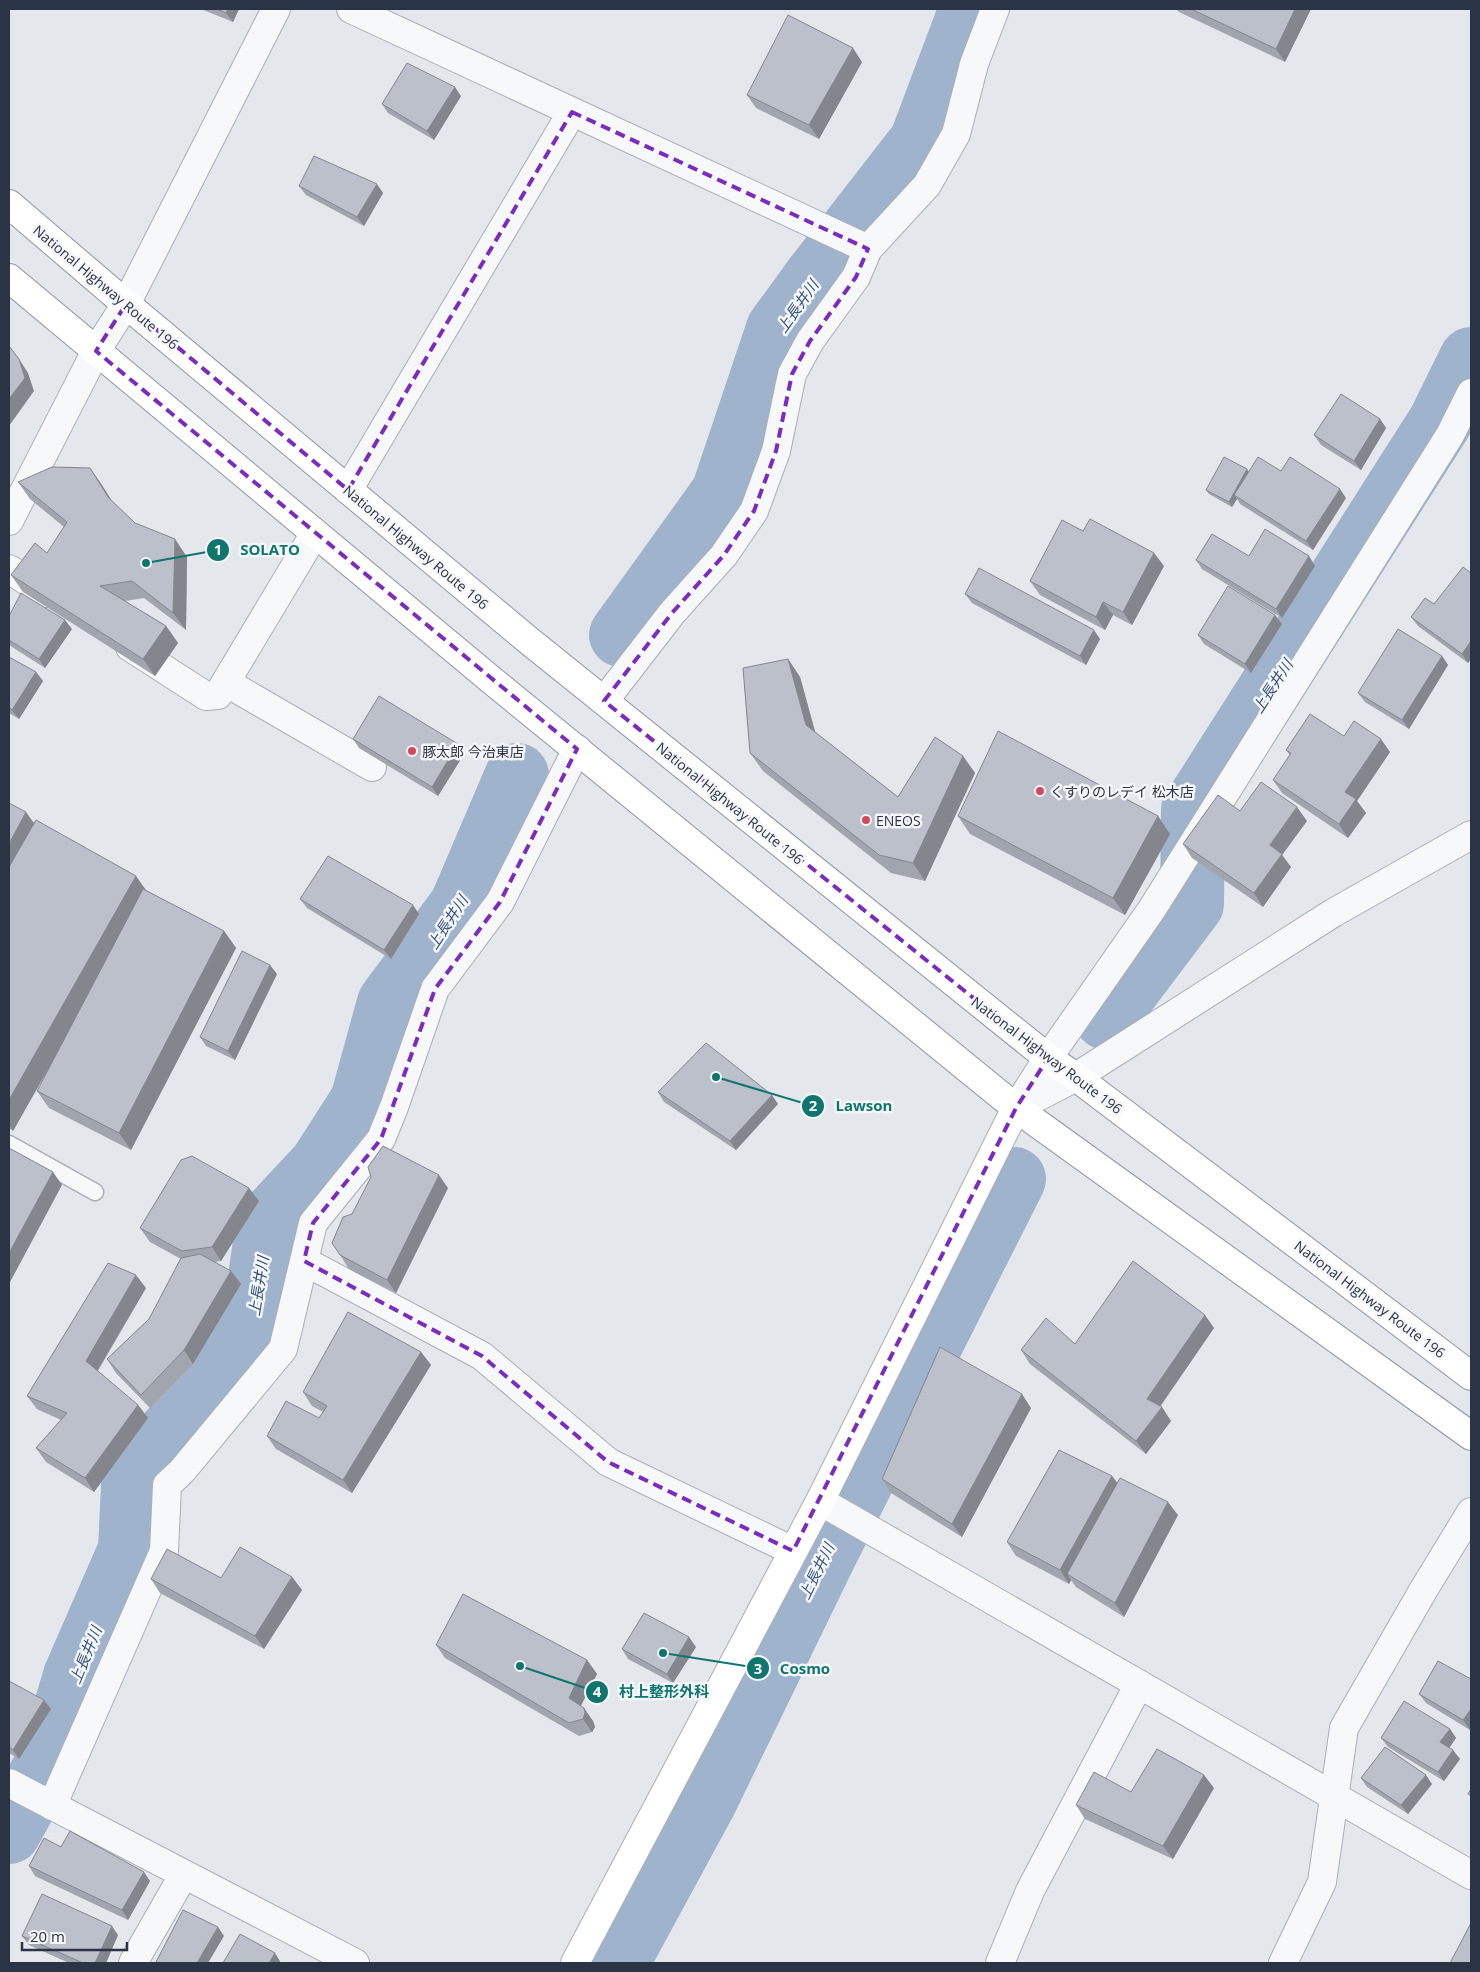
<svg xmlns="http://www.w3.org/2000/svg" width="1480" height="1972" viewBox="0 0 1480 1972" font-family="'Open Sans','Noto Sans JP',sans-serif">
<rect width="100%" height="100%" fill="#e4e7ec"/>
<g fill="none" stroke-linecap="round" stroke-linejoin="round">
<path stroke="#9fb4cc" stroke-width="64" d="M 621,635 L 723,493 L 778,329 L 816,277 L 921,142 L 971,9
M 1106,1018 L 1192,904 L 1193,810 L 1440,422 L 1471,359
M 9,1832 L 52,1754 L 75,1676 L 130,1550 L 133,1485 L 159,1444 L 218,1383 L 254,1319 L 268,1222 L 321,1165 L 362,1101 L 389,1003 L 461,906 L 517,775
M 617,1963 L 705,1801 L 825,1554 L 1014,1179"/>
<defs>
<path id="lane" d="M 9,1144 L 95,1192"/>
<path id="street" d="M 351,9 L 868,249
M 348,490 L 572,112
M 9,521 L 96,351 L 126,304 L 276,9
M 9,569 L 45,593
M 130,647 L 206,696 L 218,695 L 315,533
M 227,683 L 372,767
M 604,701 L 672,613 L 724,555 L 754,511 L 776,451 L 792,374 L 810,341 L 856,277 L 868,249 L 927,185 L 956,134 L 974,64 L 995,9
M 1018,1107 L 1076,1077 L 1333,913 L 1471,835
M 1016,1108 L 1048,1058 L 1152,909 L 1450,435 L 1471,393
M 304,1261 L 482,1356 L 608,1462 L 793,1551
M 820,1501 L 1471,1875
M 9,1783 L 355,1963
M 52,1806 L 164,1551 L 167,1485 L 182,1471 L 283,1349 L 313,1223 L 381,1139 L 394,1107 L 435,989 L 500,902 L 577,749
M 133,1963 L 184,1874
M 1000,1963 L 1030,1891 L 1139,1684
M 1283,1963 L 1322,1882 L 1344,1728 L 1424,1589 L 1471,1512"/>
<path id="secondary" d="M 575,1963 L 820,1501 L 1016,1108"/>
<path id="highway" d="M 9,204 L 126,304 L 528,640 L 1048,1058 L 1076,1077 L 1471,1376
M 9,278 L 495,683 L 1016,1108 L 1471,1436"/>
</defs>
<use href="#lane" stroke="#a9aeb7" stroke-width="19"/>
<use href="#street" stroke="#a9aeb7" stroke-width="30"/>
<use href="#secondary" stroke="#a9aeb7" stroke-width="30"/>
<use href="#highway" stroke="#8b94a3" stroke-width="30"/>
<use href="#lane" stroke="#f7f8fa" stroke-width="16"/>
<use href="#street" stroke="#f7f8fa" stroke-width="28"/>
<use href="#secondary" stroke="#fff" stroke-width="28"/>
<use href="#highway" stroke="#fff" stroke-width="28"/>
</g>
<path fill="#a1a5ae" d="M 201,9 L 239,9 L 233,22 Z
M 1176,9 L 1311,9 L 1285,62 L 1179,12 Z
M 862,62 L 819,139 L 756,108 L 747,95 Z
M 461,96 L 434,140 L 388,113 L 382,104 Z
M 299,186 L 383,193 L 364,226 L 306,195 Z
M 1380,419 L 1386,428 L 1361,470 L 1321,445 L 1314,435 Z
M 90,468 L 111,500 L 135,523 L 187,557 L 186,630 L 144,598 L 125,601 L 166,626 L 178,643 L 155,676 L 23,592 L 11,575 L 47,553 L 64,527 L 30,499 L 18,482 Z
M 1248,471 L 1281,471 L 1346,498 L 1313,550 L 1240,504 L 1237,499 L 1232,507 L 1209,494 L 1206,490 Z
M 1083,531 L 1164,566 L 1132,625 L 1113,615 L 1105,630 L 1040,595 L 1030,581 Z
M 1249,556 L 1315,566 L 1282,618 L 1202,569 L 1196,560 Z
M 1471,573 L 1471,659 L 1468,663 L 1418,626 L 1411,617 L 1434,604 Z
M 965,594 L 1100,639 L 1086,665 L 972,603 Z
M 1275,615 L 1282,624 L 1251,673 L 1204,644 L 1198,635 Z
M 9,616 L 72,629 L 45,668 L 9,645 Z
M 1442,656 L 1448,665 L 1409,729 L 1365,702 L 1358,693 Z
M 9,657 L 36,672 L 43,681 L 19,719 L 9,713 Z
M 788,659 L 800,677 L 815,732 L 898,797 L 963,756 L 975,773 L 925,881 L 891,873 L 763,771 L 750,753 Z
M 1344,736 L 1390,752 L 1357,801 L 1366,813 L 1348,838 L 1282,793 L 1273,780 L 1290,755 L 1286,750 Z
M 353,739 L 464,754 L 438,796 L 359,748 Z
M 9,803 L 34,823 L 146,891 L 224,931 L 236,948 L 131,1150 L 49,1108 L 37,1091 L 52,1062 L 13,1131 L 9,1128 Z
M 1240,811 L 1307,821 L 1282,855 L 1291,867 L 1263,907 L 1192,858 L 1183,844 Z
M 958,816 L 1158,816 L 1170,834 L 1125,915 L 970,834 Z
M 300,899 L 419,914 L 391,959 L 307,908 Z
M 277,974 L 235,1060 L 206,1046 L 200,1037 Z
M 658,1092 L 778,1104 L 736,1150 L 664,1102 Z
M 448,1188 L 396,1293 L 349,1269 L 340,1255 Z
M 259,1201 L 221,1261 L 215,1262 L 241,1284 L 193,1364 L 150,1408 L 116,1373 L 107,1359 L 149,1319 L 181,1259 L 150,1242 L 140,1228 Z
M 146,1288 L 98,1371 L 138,1405 L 148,1418 L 94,1492 L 46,1462 L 36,1448 L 61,1420 L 37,1409 L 27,1396 Z
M 1214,1328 L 1160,1407 L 1171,1421 L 1146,1454 L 1030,1364 L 1021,1350 Z
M 421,1352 L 431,1365 L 352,1493 L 276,1449 L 267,1436 L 319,1418 L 323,1412 L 312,1406 L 303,1392 Z
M 1031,1408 L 962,1537 L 891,1493 L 882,1479 Z
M 1112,1476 L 1117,1483 L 1178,1515 L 1124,1617 L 1076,1587 L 1071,1580 L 1069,1584 L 1016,1556 L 1007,1542 Z
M 292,1577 L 302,1590 L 264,1649 L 160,1593 L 151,1579 Z
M 436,1645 L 587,1660 L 597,1674 L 581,1706 L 593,1721 L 595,1727 L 592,1732 L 579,1736 L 445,1658 Z
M 696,1647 L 673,1683 L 628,1659 L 622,1649 Z
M 1438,1661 L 1470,1730 L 1426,1703 L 1419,1694 Z
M 9,1681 L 51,1709 L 19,1759 L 9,1753 Z
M 1450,1729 L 1456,1738 L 1449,1748 L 1460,1759 L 1444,1781 L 1388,1747 L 1381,1738 Z
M 1361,1778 L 1432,1784 L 1408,1814 L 1367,1787 Z
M 1214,1788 L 1173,1859 L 1085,1819 L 1076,1805 L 1131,1792 Z
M 61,1847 L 150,1881 L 128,1920 L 35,1876 L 29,1866 Z
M 118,1935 L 106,1963 L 69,1963 L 29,1945 L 22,1936 Z"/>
<path fill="#83868d" d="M 228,9 L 239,9 L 233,22 L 226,13 Z
M 1295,9 L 1311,9 L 1285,62 L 1276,49 Z
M 853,48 L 862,62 L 819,139 L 809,125 Z
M 455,87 L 461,96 L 434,140 L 427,131 Z
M 377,184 L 383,193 L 364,226 L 357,217 Z
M 19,359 L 28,373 L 34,391 L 9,426 L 9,399 Z
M 1380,419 L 1386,428 L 1361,470 L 1354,461 Z
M 90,468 L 102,485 L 120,514 L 108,497 Z
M 1247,469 L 1250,474 L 1234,495 L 1237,499 L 1232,507 L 1229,502 Z
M 1340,489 L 1346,498 L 1313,550 L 1306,541 Z
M 175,539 L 187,557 L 186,630 L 173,613 Z
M 1154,553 L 1164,566 L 1132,625 L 1123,612 Z
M 1309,556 L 1315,566 L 1282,618 L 1276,609 Z
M 1103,602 L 1113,615 L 1105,630 L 1096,617 Z
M 1275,615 L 1282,624 L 1251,673 L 1245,664 Z
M 65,620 L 72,629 L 45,668 L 39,659 Z
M 166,626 L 178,643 L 155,676 L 143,659 Z
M 1094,630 L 1100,639 L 1086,665 L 1080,656 Z
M 1471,641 L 1471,659 L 1468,663 L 1462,654 Z
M 1442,656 L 1448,665 L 1409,729 L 1402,720 Z
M 788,659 L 800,677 L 818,742 L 806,725 Z
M 36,672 L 43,681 L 19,719 L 12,710 Z
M 1381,739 L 1390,752 L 1357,801 L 1366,813 L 1348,838 L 1339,824 L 1345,792 Z
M 458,744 L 464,754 L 438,796 L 432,787 Z
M 963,756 L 975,773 L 925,881 L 913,863 Z
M 1297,807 L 1307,821 L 1282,855 L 1291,867 L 1263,907 L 1254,893 L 1270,845 Z
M 26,812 L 38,829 L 9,884 L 9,844 Z
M 1158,816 L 1170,834 L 1125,915 L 1113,898 Z
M 136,876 L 148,893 L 13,1131 L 9,1124 L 9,1100 Z
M 413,905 L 419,914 L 391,959 L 384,950 Z
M 224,931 L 236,948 L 131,1150 L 119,1133 Z
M 270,965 L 277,974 L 235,1060 L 228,1051 Z
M 772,1095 L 778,1104 L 736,1150 L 730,1141 Z
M 53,1172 L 62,1185 L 9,1284 L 9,1253 Z
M 439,1175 L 448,1188 L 396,1293 L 387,1280 Z
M 249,1188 L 259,1201 L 221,1261 L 212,1247 Z
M 231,1271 L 241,1284 L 193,1364 L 184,1350 Z
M 136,1275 L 146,1288 L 95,1374 L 86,1361 Z
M 1205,1315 L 1214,1328 L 1156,1412 L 1147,1399 Z
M 421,1352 L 431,1365 L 352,1493 L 343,1480 Z
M 1022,1394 L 1031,1408 L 962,1537 L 952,1524 Z
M 138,1405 L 148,1418 L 94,1492 L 85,1478 Z
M 1162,1407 L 1171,1421 L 1146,1454 L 1136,1441 Z
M 1112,1476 L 1122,1489 L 1067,1574 L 1071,1580 L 1069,1584 L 1060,1570 Z
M 1168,1502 L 1178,1515 L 1124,1617 L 1115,1603 Z
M 292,1577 L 302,1590 L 264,1649 L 255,1636 Z
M 689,1637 L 696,1647 L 673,1683 L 667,1674 Z
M 587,1660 L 597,1674 L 578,1711 L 569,1698 Z
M 44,1700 L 51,1709 L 19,1759 L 13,1750 Z
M 584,1708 L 593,1721 L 595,1727 L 592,1732 L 583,1719 Z
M 1471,1709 L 1471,1728 L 1470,1730 L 1463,1720 Z
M 1450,1729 L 1456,1738 L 1447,1751 L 1440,1742 Z
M 1453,1750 L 1460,1759 L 1444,1781 L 1438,1772 Z
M 1204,1775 L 1214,1788 L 1173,1859 L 1163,1846 Z
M 1426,1775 L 1432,1784 L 1408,1814 L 1401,1805 Z
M 144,1872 L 150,1881 L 128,1920 L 122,1910 Z
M 112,1926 L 118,1935 L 106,1963 L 95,1963 Z
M 218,1927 L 224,1936 L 208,1963 L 197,1963 Z
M 275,1953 L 281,1963 L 269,1963 Z"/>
<path fill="#bbc0ca" stroke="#83868d" d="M 217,9 L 228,9 L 226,13 Z
M 1191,9 L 1295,9 L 1276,49 Z
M 788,15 L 853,48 L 809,125 L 747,95 Z
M 407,63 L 455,87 L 427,131 L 382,104 Z
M 314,156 L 377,184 L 357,217 L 299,186 Z
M 9,346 L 19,359 L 25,378 L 9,399 Z
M 1341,394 L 1380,419 L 1354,461 L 1314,435 Z
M 1224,457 L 1247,469 L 1229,502 L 1206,490 Z
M 1258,457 L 1281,471 L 1290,457 L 1340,489 L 1306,541 L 1234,495 Z
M 52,467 L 90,468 L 108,497 L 135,523 L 175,539 L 173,613 L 132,581 L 100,586 L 166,626 L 143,659 L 11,575 L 35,543 L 47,553 L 67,522 L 18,482 Z
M 1090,519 L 1154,553 L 1123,612 L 1103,602 L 1096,617 L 1030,581 L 1062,520 L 1083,531 Z
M 1265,529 L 1309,556 L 1276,609 L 1196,560 L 1212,534 L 1249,556 Z
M 1463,567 L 1471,573 L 1471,641 L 1462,654 L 1411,617 L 1425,598 L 1434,604 Z
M 979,568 L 1094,630 L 1080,656 L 965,594 Z
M 1228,586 L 1275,615 L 1245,664 L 1198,635 Z
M 21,593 L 65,620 L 39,659 L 9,640 L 9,616 Z
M 1398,629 L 1442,656 L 1402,720 L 1358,693 Z
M 9,657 L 36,672 L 12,710 L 9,707 Z
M 788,659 L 806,725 L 898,797 L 935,737 L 963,756 L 913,863 L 879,855 L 750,753 L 743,668 Z
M 379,696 L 458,744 L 432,787 L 353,739 Z
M 1310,714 L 1344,736 L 1354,721 L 1381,739 L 1345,792 L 1356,799 L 1339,824 L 1273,780 L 1291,753 L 1286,750 Z
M 998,731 L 1158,816 L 1113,898 L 958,816 Z
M 1261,782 L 1297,807 L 1270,845 L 1282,854 L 1254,893 L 1183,844 L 1218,795 L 1240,811 Z
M 9,803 L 26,812 L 9,844 Z
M 36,820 L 136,876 L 9,1100 L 9,867 Z
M 328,856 L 413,905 L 384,950 L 300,899 Z
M 143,889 L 224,931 L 119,1133 L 37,1091 Z
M 242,951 L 270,965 L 228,1051 L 200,1037 Z
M 706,1043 L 772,1095 L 730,1141 L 658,1092 Z
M 383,1146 L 439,1175 L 387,1280 L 340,1255 L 332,1243 L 343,1217 L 352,1214 L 371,1177 L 368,1167 Z
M 9,1148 L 53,1172 L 9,1253 Z
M 192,1156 L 249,1188 L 212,1247 L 182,1251 L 140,1228 L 181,1160 Z
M 200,1254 L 231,1271 L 184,1350 L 141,1395 L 107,1359 L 149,1319 L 181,1258 Z
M 1133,1261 L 1205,1315 L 1147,1399 L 1162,1407 L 1136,1441 L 1021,1350 L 1046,1318 L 1075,1344 Z
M 108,1263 L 136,1275 L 86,1361 L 138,1405 L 85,1478 L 36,1448 L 67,1413 L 27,1396 Z
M 348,1312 L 421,1352 L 343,1480 L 267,1436 L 286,1401 L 319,1418 L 327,1406 L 303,1392 Z
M 940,1347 L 1022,1394 L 952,1524 L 882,1479 Z
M 1059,1450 L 1112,1476 L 1060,1570 L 1007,1542 Z
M 1120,1478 L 1168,1502 L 1115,1603 L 1067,1574 Z
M 240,1547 L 292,1577 L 255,1636 L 151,1579 L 167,1549 L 221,1578 Z
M 463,1594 L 587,1660 L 569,1698 L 584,1708 L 585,1713 L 583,1719 L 569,1723 L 436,1645 Z
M 644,1613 L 689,1637 L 667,1674 L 622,1649 Z
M 1438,1661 L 1471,1679 L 1471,1709 L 1463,1720 L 1419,1694 Z
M 9,1681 L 44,1700 L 13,1750 L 9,1747 Z
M 1404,1701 L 1450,1729 L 1440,1742 L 1453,1750 L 1438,1772 L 1381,1738 Z
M 1385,1747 L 1426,1775 L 1401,1805 L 1361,1778 Z
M 1157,1749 L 1204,1775 L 1163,1846 L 1076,1805 L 1094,1772 L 1131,1792 Z
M 1471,1789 L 1471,1796 L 1468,1794 Z
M 70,1831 L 144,1872 L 122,1910 L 29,1866 L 44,1838 L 61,1847 Z
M 42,1894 L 112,1926 L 95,1963 L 83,1963 L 22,1936 Z
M 183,1910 L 218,1927 L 197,1963 L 159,1963 L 156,1962 Z
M 1471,1923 L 1471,1963 L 1450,1963 Z
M 240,1934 L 275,1953 L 269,1963 L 223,1963 Z"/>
<path fill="none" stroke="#7b2cbf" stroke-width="4" stroke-dasharray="10 6" stroke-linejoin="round" d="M 572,112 L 868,249 L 856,277 L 810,341 L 792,374 L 776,451 L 754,511 L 724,555 L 672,613 L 604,701 L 1048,1058 L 1016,1108 L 793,1551 L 608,1462 L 482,1356 L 304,1261 L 313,1223 L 381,1139 L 435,989 L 500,902 L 577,749 L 96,351 L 126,304 L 348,490 Z"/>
<g fill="#d1495b" stroke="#f4f6f9" stroke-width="2">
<circle cx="412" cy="751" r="5"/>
<circle cx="1040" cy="791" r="5"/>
<circle cx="866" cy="820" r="5"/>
</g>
<g text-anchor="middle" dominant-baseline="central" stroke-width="5" stroke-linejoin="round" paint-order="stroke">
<g font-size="14" fill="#2b3445" stroke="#f4f6f9">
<text transform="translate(106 287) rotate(40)">National Highway Route 196</text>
<text transform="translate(416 547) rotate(40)">National Highway Route 196</text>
<text transform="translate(730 803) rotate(39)">National Highway Route 196</text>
<text transform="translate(1047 1055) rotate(37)">National Highway Route 196</text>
<text transform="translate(1370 1299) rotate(37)">National Highway Route 196</text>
</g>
<g font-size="14" fill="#2b3445" stroke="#f4f6f9" text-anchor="start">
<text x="422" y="751">豚太郎 今治東店</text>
<text x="1050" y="791">くすりのレデイ 松木店</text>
<text x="876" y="820">ENEOS</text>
</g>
<g font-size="15" font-style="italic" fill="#34527a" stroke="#f4f6f9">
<text transform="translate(797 306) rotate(-55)">上長井川</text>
<text transform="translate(1272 686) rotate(-57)">上長井川</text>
<text transform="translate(447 922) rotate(-57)">上長井川</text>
<text transform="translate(258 1286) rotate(-81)">上長井川</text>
<text transform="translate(816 1571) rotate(-64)">上長井川</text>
<text transform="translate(85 1655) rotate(-68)">上長井川</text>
</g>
</g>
<path fill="none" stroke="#0f766e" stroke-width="2" d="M146 563L218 550M716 1077L813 1106M663 1653L758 1668M520 1666L597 1692"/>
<g fill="#0f766e" stroke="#f4f6f9" stroke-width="2">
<circle cx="146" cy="563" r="5"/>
<circle cx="716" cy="1077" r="5"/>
<circle cx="663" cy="1653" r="5"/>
<circle cx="520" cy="1666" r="5"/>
<circle cx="218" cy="550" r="12"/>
<circle cx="813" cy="1106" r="12"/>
<circle cx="758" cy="1668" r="12"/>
<circle cx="597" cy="1692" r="12"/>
</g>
<g font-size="15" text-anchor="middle" font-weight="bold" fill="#fff">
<text x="218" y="555">1</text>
<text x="813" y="1111">2</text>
<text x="758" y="1674">3</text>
<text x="597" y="1697">4</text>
</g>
<g font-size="15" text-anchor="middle" font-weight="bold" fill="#0f766e" stroke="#f4f6f9" stroke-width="5" stroke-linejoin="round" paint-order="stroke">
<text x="270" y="555">SOLATO</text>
<text x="864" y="1111">Lawson</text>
<text x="805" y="1674">Cosmo</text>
<text x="664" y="1697">村上整形外科</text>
</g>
<rect width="1480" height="1972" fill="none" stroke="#2b3445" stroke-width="20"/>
<path d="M22 1942v8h105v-8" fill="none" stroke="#2b3445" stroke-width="2.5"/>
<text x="30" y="1942" font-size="15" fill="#2b3445" stroke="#f4f6f9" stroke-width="4" paint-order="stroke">20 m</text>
</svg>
